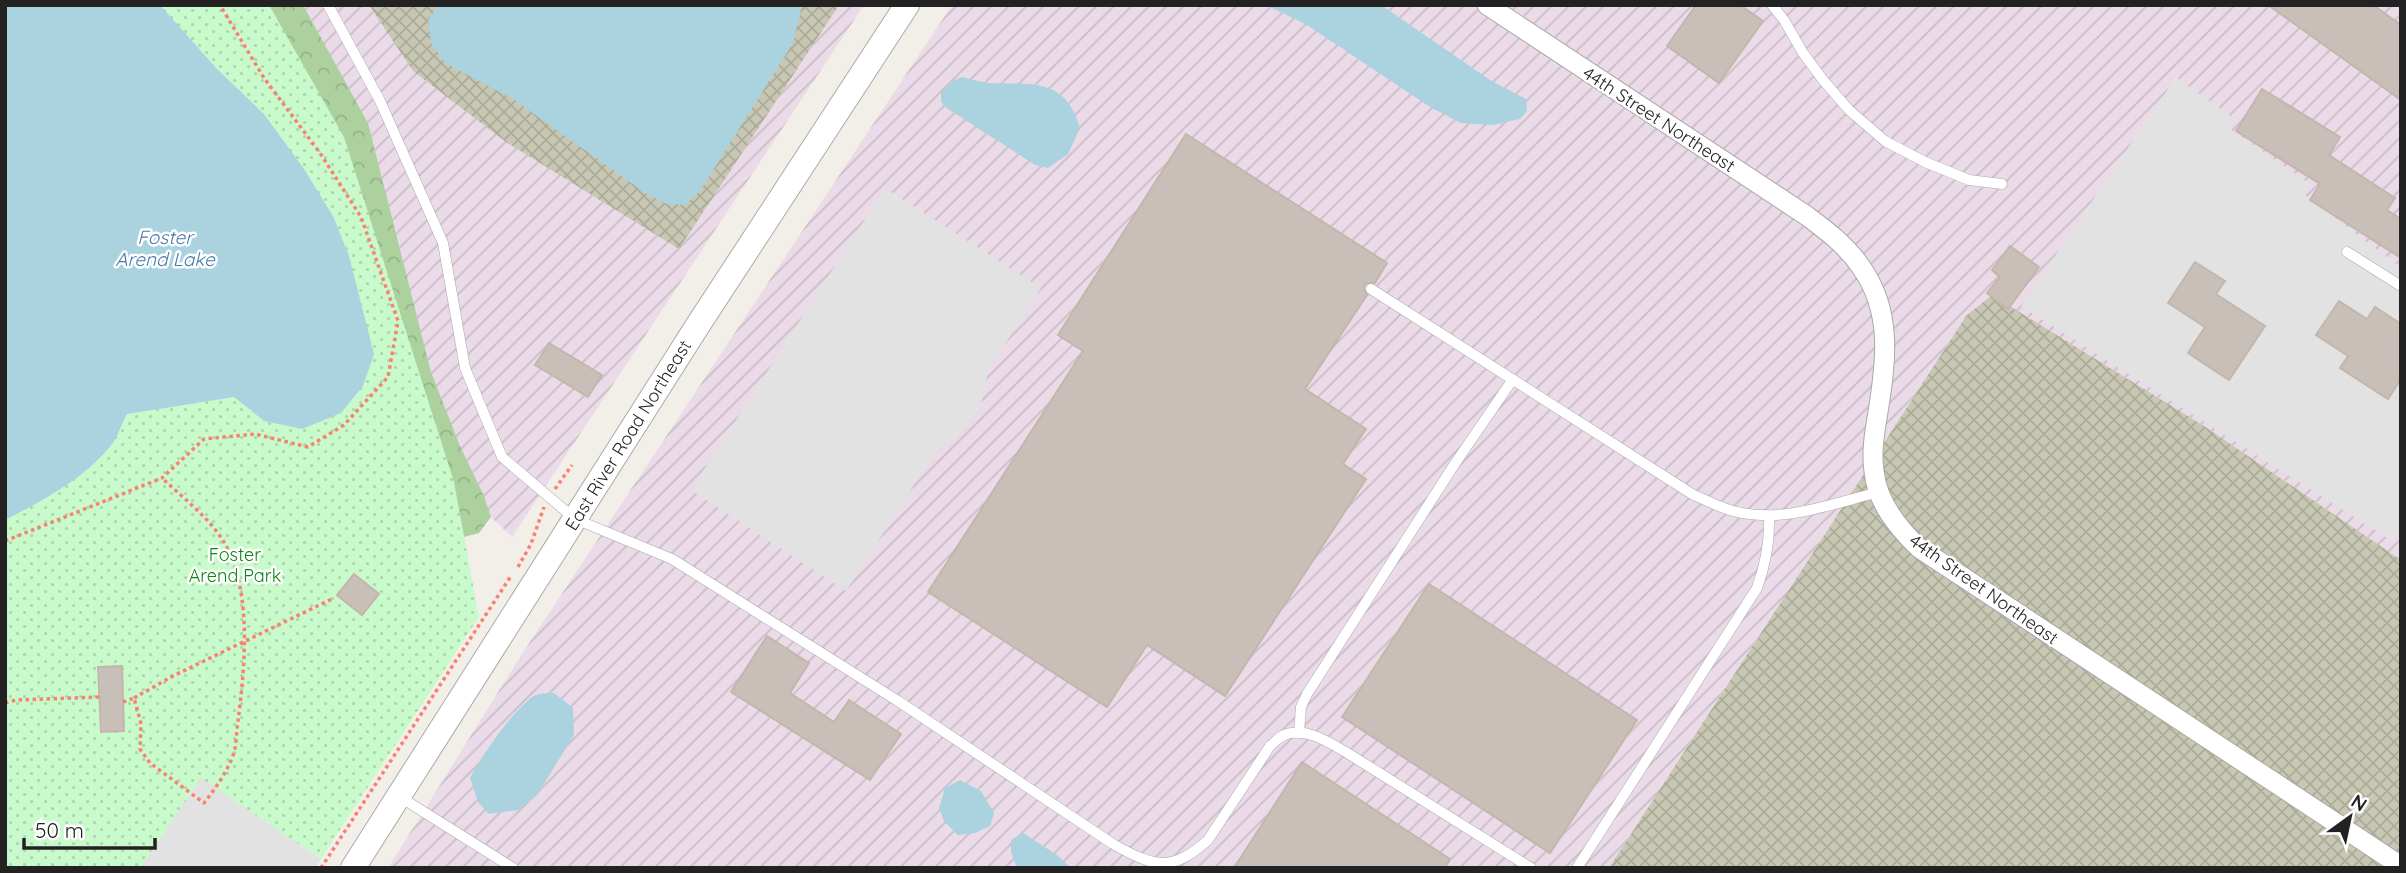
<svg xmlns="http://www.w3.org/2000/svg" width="2406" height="873" viewBox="0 0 2406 873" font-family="Quicksand,sans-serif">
<defs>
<pattern id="industrial-furrows" width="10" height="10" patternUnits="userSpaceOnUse" patternTransform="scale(1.75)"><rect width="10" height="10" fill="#ebdbe8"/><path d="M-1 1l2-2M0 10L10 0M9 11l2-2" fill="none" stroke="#c9bcc7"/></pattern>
<pattern id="construction-cross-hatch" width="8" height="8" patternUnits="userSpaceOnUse" patternTransform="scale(1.75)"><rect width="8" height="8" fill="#c7c7b4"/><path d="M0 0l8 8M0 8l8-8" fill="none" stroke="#abab9a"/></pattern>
<pattern id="forest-crowns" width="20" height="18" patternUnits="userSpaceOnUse" patternTransform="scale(1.75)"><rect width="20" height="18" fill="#add19e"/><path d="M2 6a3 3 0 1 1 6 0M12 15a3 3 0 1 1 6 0" fill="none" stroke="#95b388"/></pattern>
<pattern id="park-dots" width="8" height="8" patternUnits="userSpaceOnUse" patternTransform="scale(1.75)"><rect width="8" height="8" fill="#c8facc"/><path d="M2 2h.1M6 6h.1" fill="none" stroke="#acd6af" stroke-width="1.8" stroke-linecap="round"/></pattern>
</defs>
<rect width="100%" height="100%" fill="#f2efe9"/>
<path fill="url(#industrial-furrows)" d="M 269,5 L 864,5 L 512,537 L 454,482 Z
M 952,5 L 2401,5 L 2401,560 L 2204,426 L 1992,295 L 1966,316 L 1609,868 L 388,868 L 520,657 Z"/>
<path fill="url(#construction-cross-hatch)" d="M 369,5 L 839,5 L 679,249 L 506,142 L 413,71 Z
M 1992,295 L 2204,426 L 2401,560 L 2401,868 L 1609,868 L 1966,316 Z"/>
<path fill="url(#forest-crowns)" d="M 160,5 L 303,5 L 368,123 L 431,372 L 460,446 L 484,496 L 491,517 L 479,533 L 464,537 Z"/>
<path fill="url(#park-dots)" d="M 5,5 L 269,5 L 344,137 L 454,482 L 479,617 L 315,868 L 5,868 Z"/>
<path fill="#e2e2e2" d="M 2176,77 L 2233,118 L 2227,127 L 2310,184 L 2304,194 L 2401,268 L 2401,527 L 2392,541 L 2021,306 Z
M 885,188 L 1041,288 L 989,369 L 980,408 L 955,438 L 937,449 L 846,591 L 691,490 Z
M 201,778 L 321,859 L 315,868 L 140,868 Z"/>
<path fill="#aad3df" d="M 5,5 L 160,5 L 218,70 L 264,114 L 304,169 L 333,216 L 349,256 L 374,354 L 363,386 L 341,413 L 302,429 L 264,421 L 234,397 L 127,414 C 121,425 117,439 109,448 C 82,480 42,501 5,520 Z
M 439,5 L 802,5 L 793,43 L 700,191 L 685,205 L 667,204 L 645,193 L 513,99 L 445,63 L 431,43 L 428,20 Z
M 1266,5 L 1381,5 L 1490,80 L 1526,99 L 1527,111 L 1520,119 L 1493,125 L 1461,123 L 1430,107 L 1307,25 Z
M 962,77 C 971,79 980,82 989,83 C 1031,85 1065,76 1080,128 L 1068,154 L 1048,168 L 1035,165 L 945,107 L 941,101 L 941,92 L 953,81 Z
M 554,693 L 573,708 L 574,735 L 537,795 L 518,810 L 489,814 L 478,802 L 470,778 C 481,756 512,712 532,697 C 538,693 547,693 554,693 Z
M 960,780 L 981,791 L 994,813 L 990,826 L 975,833 L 958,835 L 944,821 L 939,808 L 945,788 Z
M 1023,833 L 1057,855 L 1071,868 L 1017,868 L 1011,852 L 1011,840 Z"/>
<path fill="#c7bfb8" stroke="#c4b6ab" stroke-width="2" d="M 1696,5 L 1740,5 L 1763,21 L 1719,83 L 1667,46 Z
M 2268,5 L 2373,5 L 2401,25 L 2401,100 Z
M 2262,89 L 2340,137 L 2329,155 L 2395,198 L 2387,210 L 2401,219 L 2401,258 L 2310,200 L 2320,184 L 2236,131 Z
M 1186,134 L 1387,263 L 1375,283 L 1365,284 L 1364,289 L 1367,295 L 1305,389 L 1366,429 L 1343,464 L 1366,479 L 1225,696 L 1147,645 L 1107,707 L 928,592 L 1083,351 L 1058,335 Z
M 2010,246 L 2039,267 L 2008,309 L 1987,293 L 2000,277 L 1992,270 Z
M 2195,262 L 2225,281 L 2216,294 L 2265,326 L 2229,380 L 2188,353 L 2205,327 L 2168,303 Z
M 2339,301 L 2367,319 L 2375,307 L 2401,324 L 2401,379 L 2388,399 L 2340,368 L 2348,356 L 2316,335 Z
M 549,343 L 602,375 L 588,397 L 535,365 Z
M 354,574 L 379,594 L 362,615 L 337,595 Z
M 1429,584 L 1637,720 L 1550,853 L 1342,717 Z
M 767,636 L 809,663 L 790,693 L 834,722 L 849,700 L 901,734 L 870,780 L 731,692 Z
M 122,666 L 124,731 L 101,732 L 98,667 Z
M 1302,762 L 1450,859 L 1445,868 L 1234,868 Z"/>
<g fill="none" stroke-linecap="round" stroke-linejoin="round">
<defs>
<path id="service" d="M 328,5 L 380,101 L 443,243 L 465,368 L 502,457 L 575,519 L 672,559 L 898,701 L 1113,844 C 1154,867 1171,873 1208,840 L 1270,746 C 1274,743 1279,737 1284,735 C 1306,726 1330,743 1349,754 L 1531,868
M 1772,5 L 1784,20 L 1803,53 L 1823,80 L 1849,110 L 1885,141 L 1925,162 L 1969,180 L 2002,184
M 2347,252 L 2401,286
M 1371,289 L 1692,494 C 1705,500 1719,507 1733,511 C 1782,524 1831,504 1879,492
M 1299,733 L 1301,707 L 1307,694 L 1454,465 L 1513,379
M 400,797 L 513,868
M 1577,868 L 1757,588 C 1766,563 1770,542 1769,516"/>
<path id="minor" d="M 1487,5 L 1807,216 C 1827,231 1847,246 1861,267 C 1893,312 1886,362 1878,412 C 1875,431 1871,451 1874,471 C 1877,502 1897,527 1919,548 L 2401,866"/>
<path id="tertiary" d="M 353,868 L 698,325 L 907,5"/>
</defs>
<use href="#service" stroke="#a9a9a9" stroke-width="11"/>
<use href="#minor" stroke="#a9a9a9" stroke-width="21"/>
<use href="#tertiary" stroke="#a9a9a9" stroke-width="26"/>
<path stroke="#fa8072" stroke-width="3.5" stroke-dasharray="3.5 3.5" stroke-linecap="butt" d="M 555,489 L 572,465
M 5,541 L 162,478 L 204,439 L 255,434 L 308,447 L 344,425 L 388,377 L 398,321 L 361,217 L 320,153 L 264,78 L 220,5
M 518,567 L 531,544 L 544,507
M 134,698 L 173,676 L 334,598
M 123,702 L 134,698 L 141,724 L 140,749 L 150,763 L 204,803 C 215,789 225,775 232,758 C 237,747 236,733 238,721 C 245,667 253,587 222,539 C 207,516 182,497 162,478
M 5,703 L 16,700 L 99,697
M 321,868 L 511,576"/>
<use href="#service" stroke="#fff" stroke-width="10"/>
<use href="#minor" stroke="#fff" stroke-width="19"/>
<use href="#tertiary" stroke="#fff" stroke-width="24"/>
</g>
<g text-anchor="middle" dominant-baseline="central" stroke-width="5" stroke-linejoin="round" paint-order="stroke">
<g font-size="18" fill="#222" stroke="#fff">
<text transform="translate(1659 119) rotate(33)">44th Street Northeast</text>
<text transform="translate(628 435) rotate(-58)">East River Road Northeast</text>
<text transform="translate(1984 589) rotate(35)">44th Street Northeast</text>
</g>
<g font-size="18" fill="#0c8416" stroke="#fff">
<text x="235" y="554">Foster<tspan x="235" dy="21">Arend Park</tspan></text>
</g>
<g font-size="19" font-style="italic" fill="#4a7aab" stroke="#fff">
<text x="165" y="237">Foster<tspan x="165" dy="22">Arend Lake</tspan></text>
</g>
</g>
<rect width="2406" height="873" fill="none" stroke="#222222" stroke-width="14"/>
<g transform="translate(2350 817) rotate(33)" stroke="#ffffff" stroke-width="5" paint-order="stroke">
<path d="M0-5L12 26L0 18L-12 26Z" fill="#222222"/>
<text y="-10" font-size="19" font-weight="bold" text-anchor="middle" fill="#222222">N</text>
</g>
<path d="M24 838v10h131v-10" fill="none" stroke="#222222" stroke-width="3.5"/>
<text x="35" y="838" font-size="21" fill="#222222" stroke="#ffffff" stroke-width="5" paint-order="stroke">50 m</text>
</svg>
